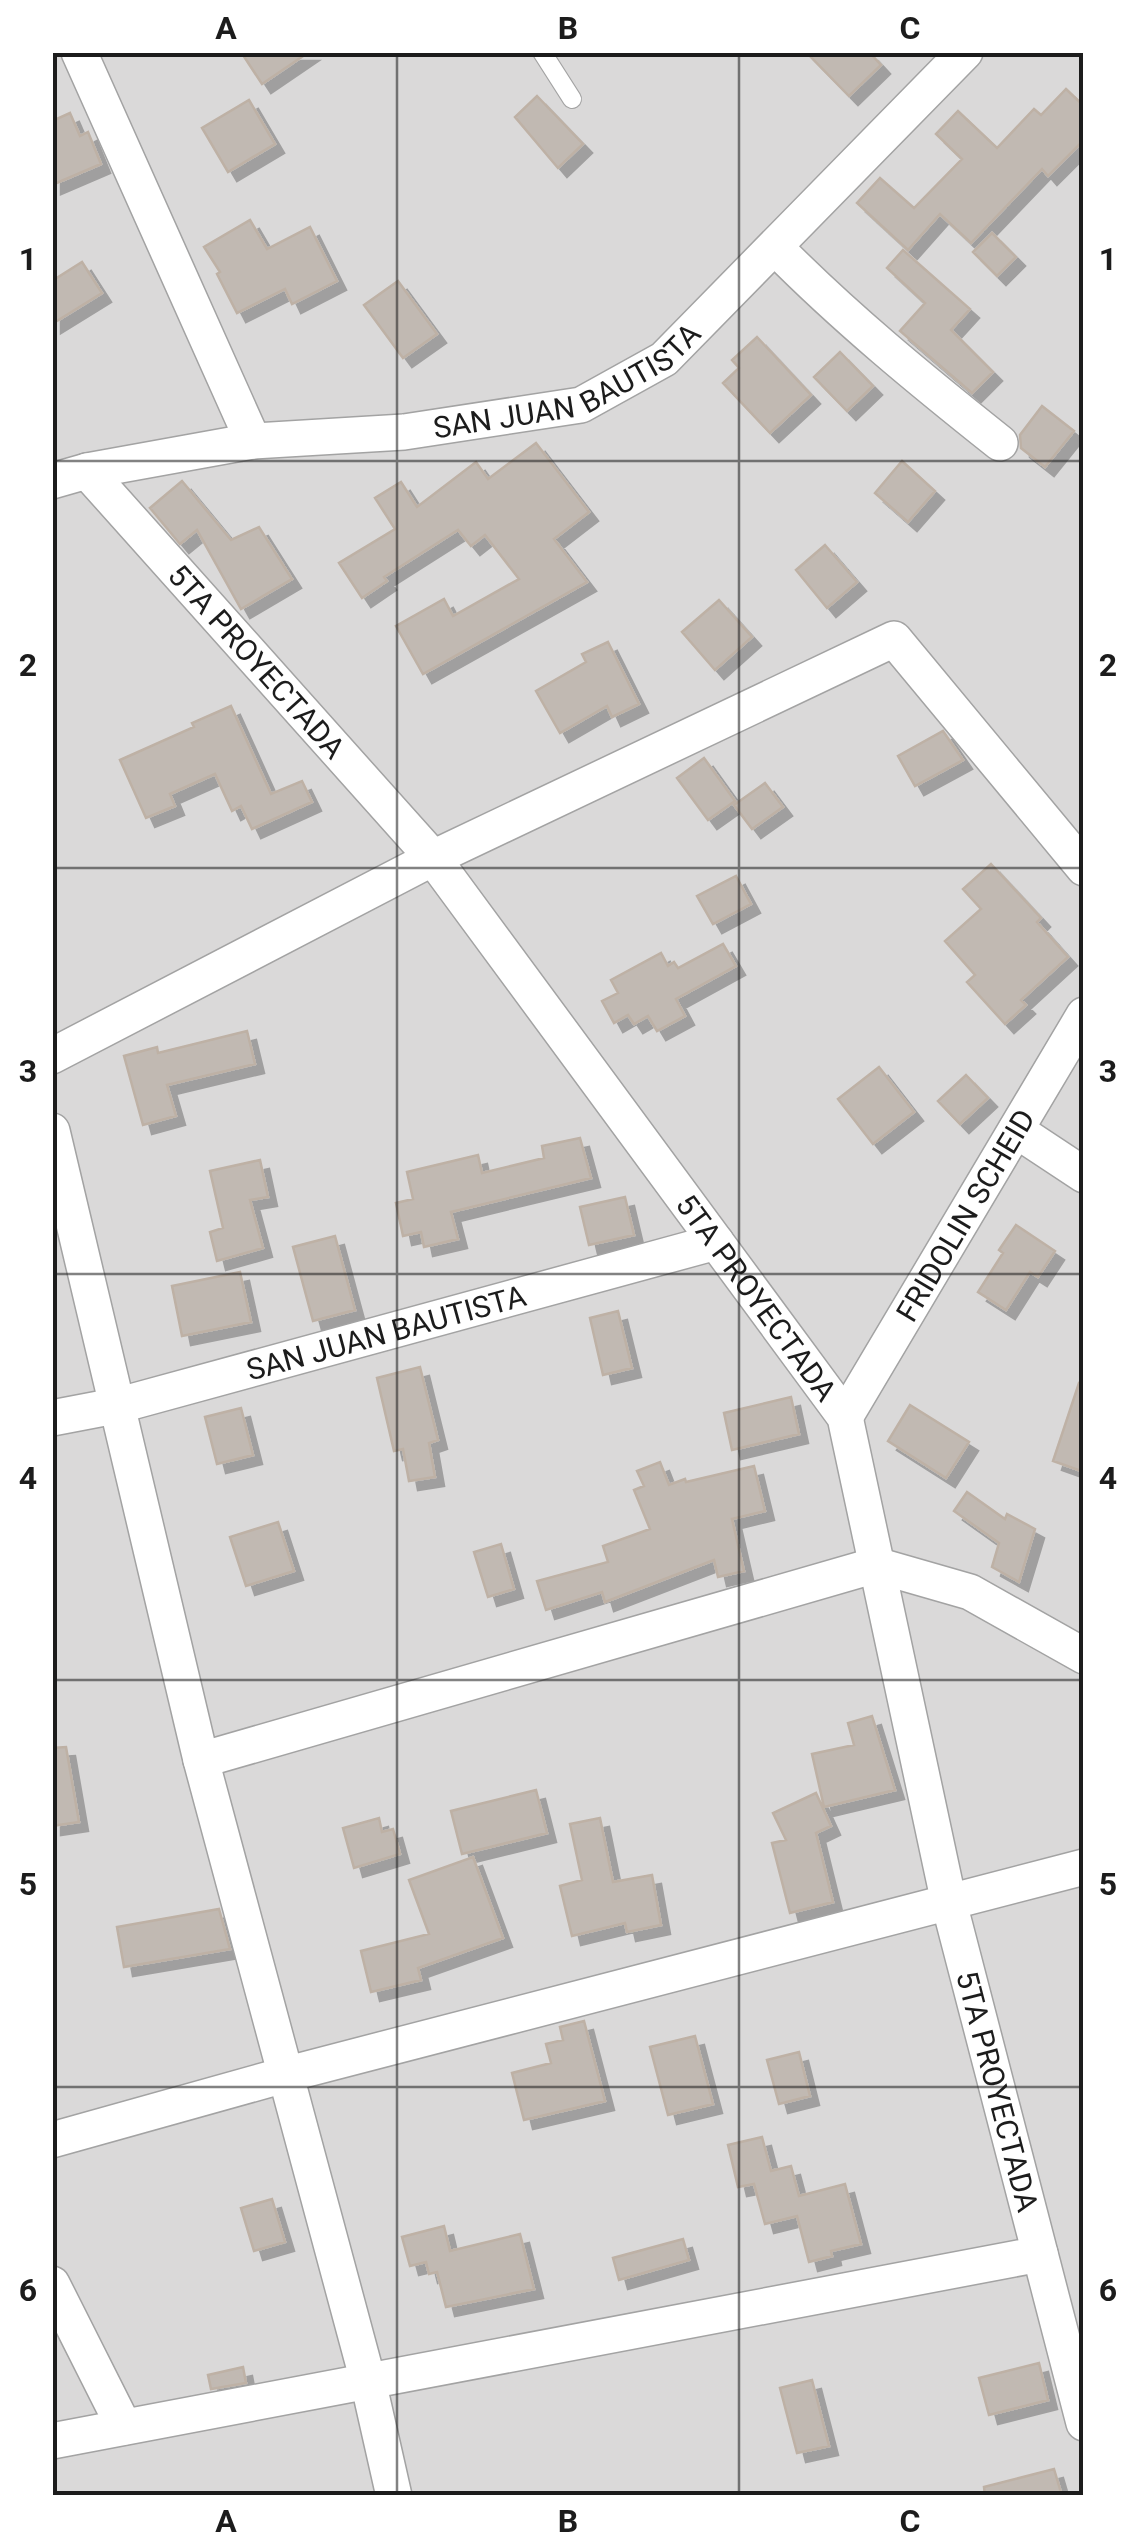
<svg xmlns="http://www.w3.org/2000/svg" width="1136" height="2548" viewBox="0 0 1136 2548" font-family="Roboto,sans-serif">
<defs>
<filter id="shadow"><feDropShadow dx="9" dy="9" stdDeviation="0" flood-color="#0004"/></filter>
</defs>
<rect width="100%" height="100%" fill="#edeae2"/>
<path fill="#dad9d9" d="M 53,53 L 1083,53 L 1083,2495 L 53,2495 Z"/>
<path fill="#c1b9b2" stroke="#beb1a5" stroke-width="2.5" filter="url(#shadow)" d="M 241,52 L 309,52 L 262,84 Z
M 806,52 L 869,52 L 881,65 L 849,96 Z
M 1066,89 L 1084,106 L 1084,140 L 1048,176 L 1042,169 L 971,243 L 940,214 L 908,250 L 857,203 L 880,178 L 914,208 L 962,159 L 936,134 L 958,111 L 997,148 L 1034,109 L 1041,115 Z
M 537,96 L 583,144 L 558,168 L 515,117 Z
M 249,100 L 275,144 L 228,172 L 202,128 Z
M 70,113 L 80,136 L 88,132 L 101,164 L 52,185 L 52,121 Z
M 250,220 L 267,249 L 310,227 L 337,281 L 292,304 L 285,289 L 237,313 L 217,274 L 220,272 L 204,247 Z
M 992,233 L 1016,257 L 997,276 L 973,252 Z
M 903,250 L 970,309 L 951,330 L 993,372 L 972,393 L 900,331 L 925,303 L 887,268 Z
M 82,262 L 102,293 L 52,324 L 52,281 Z
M 398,281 L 437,334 L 403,358 L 364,305 Z
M 757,337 L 811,395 L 770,433 L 723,383 L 739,368 L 732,360 Z
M 840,352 L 873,386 L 847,411 L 814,377 Z
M 1042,406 L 1074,431 L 1045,467 L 1021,448 L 1020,435 Z
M 536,443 L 589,512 L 554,539 L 587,582 L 423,674 L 396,626 L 444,599 L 453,616 L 519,579 L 485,535 L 471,546 L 458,530 L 384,577 L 387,581 L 362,598 L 339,563 L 395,529 L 375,498 L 401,482 L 417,507 L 476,462 L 488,479 Z
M 902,461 L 935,491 L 908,522 L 875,493 Z
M 182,481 L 231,540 L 259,527 L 292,579 L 241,609 L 197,530 L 180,544 L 150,508 Z
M 825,545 L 857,582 L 827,608 L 796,570 Z
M 719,600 L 752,637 L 715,670 L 682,632 Z
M 608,642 L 639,704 L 612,717 L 607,706 L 560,733 L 536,691 L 586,662 L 582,654 Z
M 231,706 L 271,794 L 302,781 L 312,802 L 252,829 L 241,806 L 232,811 L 215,774 L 170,794 L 175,806 L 146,818 L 120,760 L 194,727 L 192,723 Z
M 943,731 L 963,760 L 915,786 L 898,756 Z
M 704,758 L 735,801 L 708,820 L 677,778 Z
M 765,783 L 783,807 L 752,829 L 734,805 Z
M 991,864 L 1041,918 L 1037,922 L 1068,957 L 1021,1000 L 1026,1005 L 1005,1024 L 967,982 L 975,975 L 945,941 L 981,909 L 963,889 Z
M 736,876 L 751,904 L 713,924 L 697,896 Z
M 723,944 L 736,966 L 676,999 L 685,1016 L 657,1031 L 648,1016 L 634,1024 L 628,1015 L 614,1023 L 602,1001 L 618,993 L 611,980 L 661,953 L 668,966 L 674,962 L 678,968 Z
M 247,1031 L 255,1064 L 167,1085 L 176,1116 L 143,1125 L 124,1056 L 157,1047 L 158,1053 Z
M 879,1067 L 914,1112 L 873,1144 L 838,1099 Z
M 966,1075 L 988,1098 L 960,1124 L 938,1101 Z
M 580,1138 L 591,1178 L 451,1212 L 458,1239 L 424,1247 L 421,1232 L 403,1236 L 396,1203 L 413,1199 L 407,1172 L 478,1155 L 482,1173 L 544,1158 L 542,1146 Z
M 260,1160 L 268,1197 L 250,1200 L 263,1248 L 217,1261 L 210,1232 L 223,1228 L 210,1171 Z
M 625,1197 L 634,1235 L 589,1245 L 580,1207 Z
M 1016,1225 L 1055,1251 L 1038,1277 L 1030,1272 L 1006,1310 L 978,1292 L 1003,1253 L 999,1250 Z
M 335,1236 L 355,1310 L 313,1321 L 293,1247 Z
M 240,1272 L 251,1322 L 182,1336 L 172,1286 Z
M 618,1311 L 632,1368 L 603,1375 L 590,1318 Z
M 420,1367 L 438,1440 L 429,1443 L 435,1477 L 409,1481 L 403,1449 L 394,1451 L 377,1378 Z
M 1079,1383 L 1084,1384 L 1084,1472 L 1053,1461 Z
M 791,1397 L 799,1434 L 732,1450 L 724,1413 Z
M 910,1405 L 969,1442 L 946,1478 L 888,1441 Z
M 241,1408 L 253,1455 L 217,1464 L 205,1417 Z
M 660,1462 L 669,1485 L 685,1479 L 686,1482 L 754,1466 L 765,1511 L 732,1519 L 744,1571 L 718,1577 L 714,1560 L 605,1602 L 602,1592 L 546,1610 L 537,1581 L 608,1562 L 603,1546 L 650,1529 L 634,1490 L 644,1486 L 637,1471 Z
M 967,1492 L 1005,1519 L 1007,1514 L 1035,1529 L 1019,1582 L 992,1567 L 999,1543 L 954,1511 Z
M 278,1522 L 294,1571 L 246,1586 L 230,1537 Z
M 501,1544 L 514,1589 L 488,1597 L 474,1552 Z
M 872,1716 L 895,1790 L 824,1807 L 812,1754 L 854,1745 L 848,1723 Z
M 66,1747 L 79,1822 L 52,1826 L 52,1748 Z
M 536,1790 L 547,1833 L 462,1854 L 451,1811 Z
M 816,1793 L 831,1826 L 816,1833 L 833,1902 L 790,1913 L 772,1843 L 786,1840 L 773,1813 Z
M 379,1818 L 382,1832 L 393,1829 L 400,1854 L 354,1868 L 343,1828 Z
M 600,1818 L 613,1882 L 652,1875 L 661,1925 L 627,1932 L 625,1923 L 572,1936 L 560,1886 L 582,1880 L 570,1824 Z
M 473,1857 L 503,1938 L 418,1968 L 421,1980 L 371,1992 L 361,1951 L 429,1934 L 409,1880 Z
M 219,1909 L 230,1949 L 124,1967 L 117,1927 Z
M 584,2021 L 605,2101 L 524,2120 L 512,2073 L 551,2063 L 546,2044 L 563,2040 L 560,2027 Z
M 695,2036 L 713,2104 L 668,2115 L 650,2047 Z
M 799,2052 L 810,2096 L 779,2104 L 767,2060 Z
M 762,2137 L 771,2171 L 791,2166 L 799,2196 L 845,2184 L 861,2244 L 831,2251 L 832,2256 L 809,2262 L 797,2216 L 765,2224 L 754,2184 L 738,2187 L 728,2145 Z
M 272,2199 L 285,2242 L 254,2251 L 241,2208 Z
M 444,2226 L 450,2251 L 520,2234 L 534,2289 L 446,2307 L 437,2272 L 429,2274 L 426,2262 L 410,2266 L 402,2237 Z
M 683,2239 L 689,2260 L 619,2280 L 613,2258 Z
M 1039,2363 L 1048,2400 L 989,2415 L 979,2378 Z
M 243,2367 L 246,2383 L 211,2389 L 208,2375 Z
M 812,2380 L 829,2446 L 797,2453 L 780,2388 Z
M 1054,2469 L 1062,2496 L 985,2496 L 984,2487 Z"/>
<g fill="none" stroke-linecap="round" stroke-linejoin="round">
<defs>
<path id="service" d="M 542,52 L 572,99"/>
<g id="minor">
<path d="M 79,52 L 253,441"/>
<path d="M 775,247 C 845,318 922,381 1000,443"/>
<path id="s1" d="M 87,471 L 433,858 L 845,1417 L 949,1903 L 1084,2423"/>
<path id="s2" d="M 52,481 L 87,471 L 253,441 L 404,432 L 581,405 L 664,359 L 965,52"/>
<path d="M 52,1056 L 433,858 L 894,639 L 1084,868"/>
<path d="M 1016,1130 L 1084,1175"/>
<path d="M 52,1131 L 201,1760 L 368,2381 L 394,2496"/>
<path id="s3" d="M 845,1417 L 1084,1015"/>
<path id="s4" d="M 52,1418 L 120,1405 L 716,1242"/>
<path d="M 201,1760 L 876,1565 L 970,1592 L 1084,1656"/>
<path d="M 52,2140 L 288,2074 L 1084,1867"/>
<path d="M 52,2284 L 124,2427"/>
<path d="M 52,2441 L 1040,2254"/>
</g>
</defs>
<use href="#service" stroke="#a3a3a3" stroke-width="20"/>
<use href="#minor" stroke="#a3a3a3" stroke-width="38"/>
<use href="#service" stroke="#fff" stroke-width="18"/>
<use href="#minor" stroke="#fff" stroke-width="35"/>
</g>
<path fill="none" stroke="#1c1c1c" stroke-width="2.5" stroke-opacity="0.55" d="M 397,52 L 397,2496M 739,52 L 739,2496M 52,461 L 1084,461M 52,868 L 1084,868M 52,1274 L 1084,1274M 52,1680 L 1084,1680M 52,2087 L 1084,2087"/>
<g text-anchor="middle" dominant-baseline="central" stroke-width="8" stroke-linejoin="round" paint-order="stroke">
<g font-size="30" fill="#1c1c1c" stroke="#fff">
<text stroke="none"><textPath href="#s2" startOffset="530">SAN JUAN BAUTISTA</textPath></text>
<text stroke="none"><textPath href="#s1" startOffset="255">5TA PROYECTADA</textPath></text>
<text stroke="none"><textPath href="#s3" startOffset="235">FRIDOLIN SCHEID</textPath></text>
<text stroke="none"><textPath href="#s1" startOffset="1065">5TA PROYECTADA</textPath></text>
<text stroke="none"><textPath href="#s4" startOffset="345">SAN JUAN BAUTISTA</textPath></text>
<text stroke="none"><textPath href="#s1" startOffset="1905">5TA PROYECTADA</textPath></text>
</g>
</g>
<rect width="1136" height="2548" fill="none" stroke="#ffffff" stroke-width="110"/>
<rect x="55" y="55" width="1026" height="2438" fill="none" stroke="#1c1c1c" stroke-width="4"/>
<g font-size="32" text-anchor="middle" font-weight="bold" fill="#1c1c1c">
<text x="226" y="39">A</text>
<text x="568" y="39">B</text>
<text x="910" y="39">C</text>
<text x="28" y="270">1</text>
<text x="1108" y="270">1</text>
<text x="28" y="676">2</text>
<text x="1108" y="676">2</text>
<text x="28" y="1082">3</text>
<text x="1108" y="1082">3</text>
<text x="28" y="1489">4</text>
<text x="1108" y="1489">4</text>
<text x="28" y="1895">5</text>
<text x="1108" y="1895">5</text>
<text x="28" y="2301">6</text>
<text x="1108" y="2301">6</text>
<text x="226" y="2532">A</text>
<text x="568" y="2532">B</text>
<text x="910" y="2532">C</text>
</g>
</svg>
